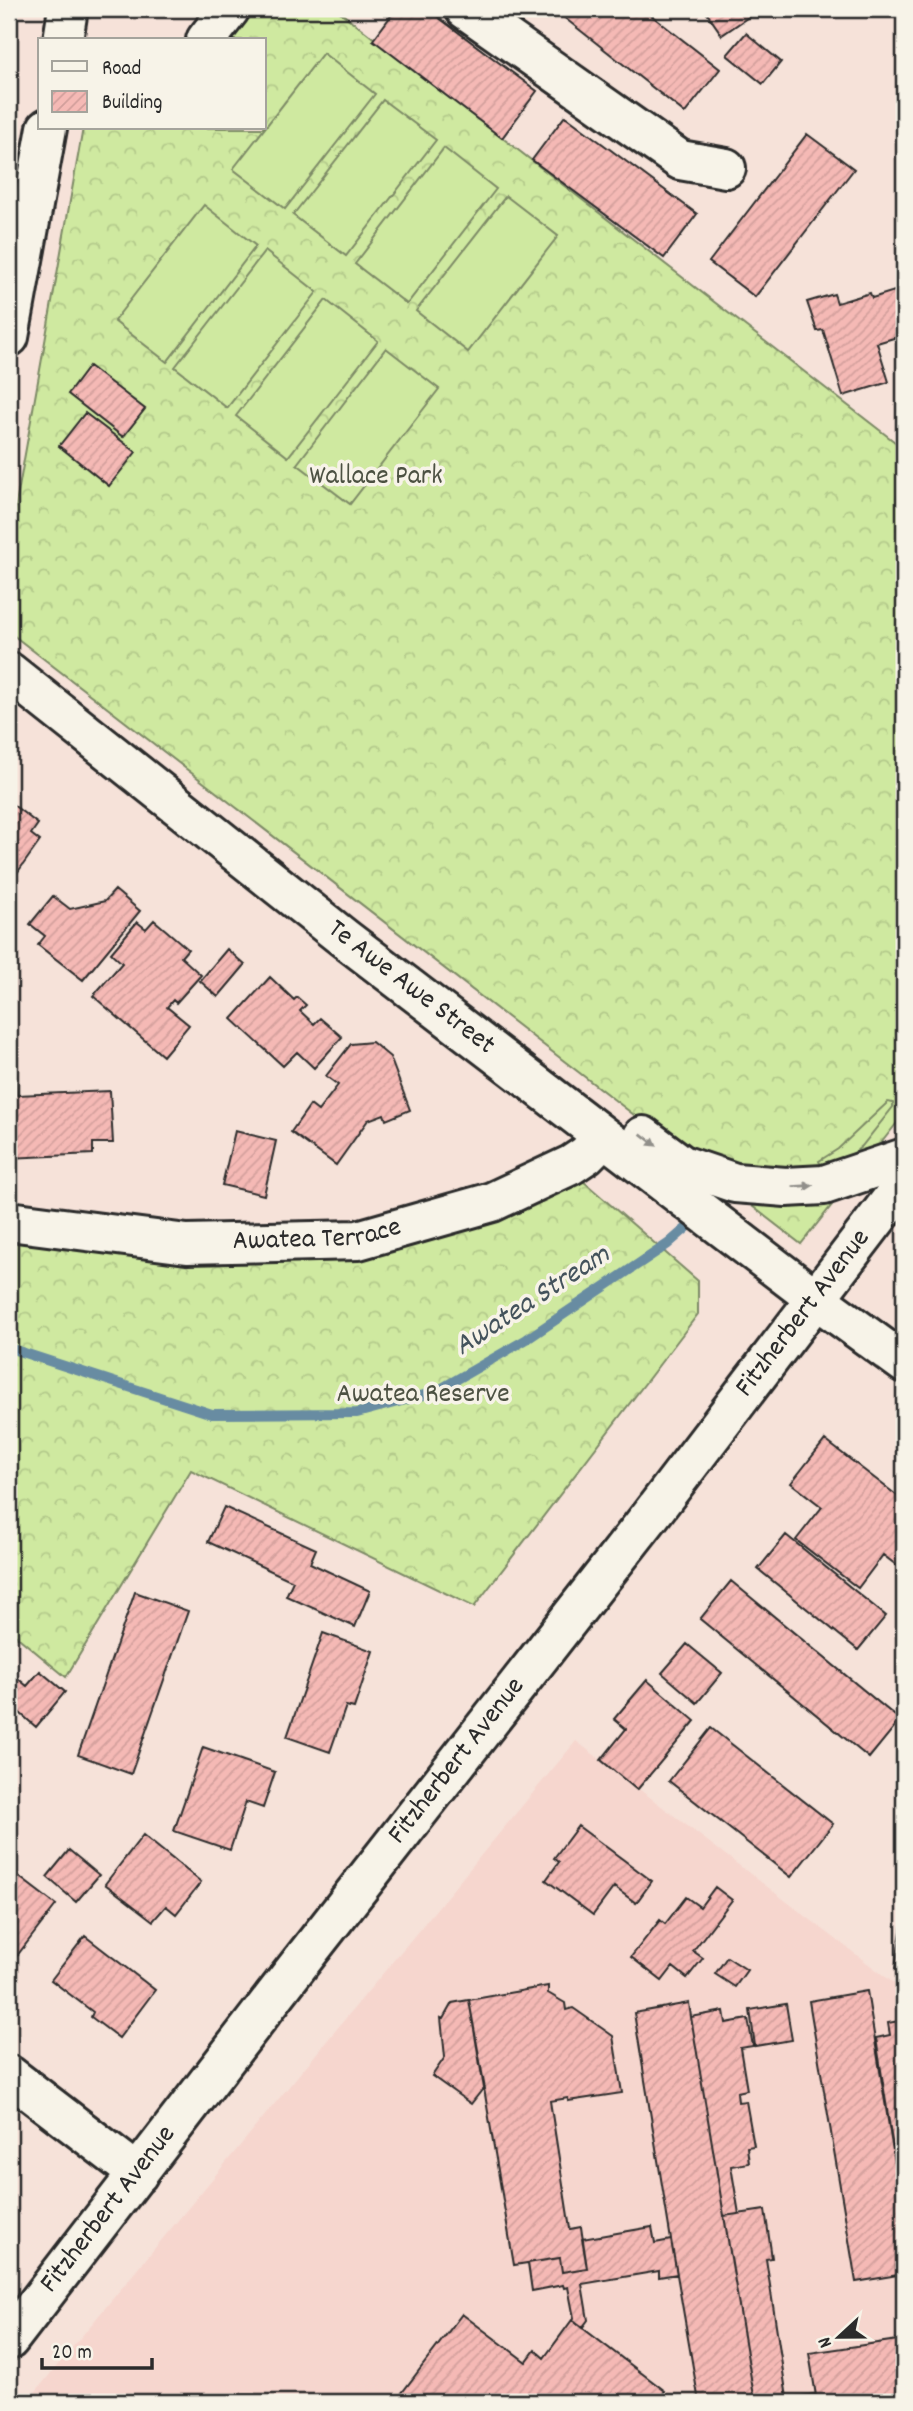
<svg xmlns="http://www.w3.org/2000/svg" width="913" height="2411" viewBox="0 0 913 2411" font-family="Dekko,sans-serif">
<defs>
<pattern id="forest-crowns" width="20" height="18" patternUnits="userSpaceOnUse" patternTransform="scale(1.75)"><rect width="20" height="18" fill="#cfe9a0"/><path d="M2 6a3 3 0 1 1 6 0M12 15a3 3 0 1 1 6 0" fill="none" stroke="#b2c88a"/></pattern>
<pattern id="building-hatch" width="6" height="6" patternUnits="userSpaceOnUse" patternTransform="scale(1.75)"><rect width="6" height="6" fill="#f5b9b5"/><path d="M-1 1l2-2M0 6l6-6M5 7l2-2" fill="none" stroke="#d29f9c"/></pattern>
</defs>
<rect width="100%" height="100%" fill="#f6e2d9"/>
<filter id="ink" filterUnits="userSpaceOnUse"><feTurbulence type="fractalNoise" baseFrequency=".0143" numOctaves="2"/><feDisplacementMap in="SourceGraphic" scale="14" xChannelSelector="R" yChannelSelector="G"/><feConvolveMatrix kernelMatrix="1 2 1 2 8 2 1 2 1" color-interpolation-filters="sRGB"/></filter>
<g filter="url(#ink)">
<path fill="#f6d6ce" d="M 576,1741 L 904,1991 L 904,2402 L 27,2402 Z"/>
<path fill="url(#forest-crowns)" stroke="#7d8a66" stroke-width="2" d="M 230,9 L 336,9 L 904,449 L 904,1114 L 801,1244 L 9,632 L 9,544 L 83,128 L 264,128 L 264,40 L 206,40 Z
M 575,1174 L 698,1281 L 698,1314 L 474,1607 L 191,1470 L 66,1677 L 9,1630 L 9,1221 L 358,1240 Z"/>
<path fill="#cfe9a0" stroke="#7d8a66" stroke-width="2" d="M 323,53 L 375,94 L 285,209 L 233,169 Z
M 383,100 L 436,140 L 346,256 L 293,215 Z
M 444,148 L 496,189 L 407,304 L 355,264 Z
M 506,196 L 558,236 L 468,352 L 416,311 Z
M 204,205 L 256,246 L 167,362 L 114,321 Z
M 265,251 L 317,292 L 227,408 L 175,367 Z
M 326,300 L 378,341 L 288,457 L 236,416 Z
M 386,348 L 439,389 L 350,504 L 297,464 Z
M 888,1102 L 893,1103 L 893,1107 L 862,1146 L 849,1157 L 823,1169 L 819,1161 L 838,1149 Z"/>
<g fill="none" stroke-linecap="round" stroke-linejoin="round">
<path stroke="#688ca2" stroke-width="10" d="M 9,1348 L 212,1414 L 357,1413 L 435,1392 L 527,1339 L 668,1244 L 699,1217"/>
</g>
<path fill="url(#building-hatch)" stroke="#2b2b2b" stroke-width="2" d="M 396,9 L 427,9 L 537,91 L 502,138 L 373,40 Z
M 560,9 L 643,9 L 720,69 L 685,113 L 557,12 Z
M 704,9 L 760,9 L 722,35 Z
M 746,33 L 781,62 L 763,84 L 727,55 Z
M 565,116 L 697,214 L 664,258 L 532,160 Z
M 807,134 L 854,169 L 755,297 L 709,262 Z
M 904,288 L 904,335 L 877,343 L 889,382 L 843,396 L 823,330 L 817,331 L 807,302 L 834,294 L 837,303 L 870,293 L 872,298 Z
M 89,366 L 145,409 L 123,437 L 68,394 Z
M 85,413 L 136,452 L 109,486 L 59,446 Z
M 12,804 L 38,824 L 31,834 L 40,841 L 12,880 L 9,877 L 9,808 Z
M 115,890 L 140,911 L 83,980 L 38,945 L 45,936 L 30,924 L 53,896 L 70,909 L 105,901 Z
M 154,920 L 188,949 L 181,957 L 201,975 L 176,1003 L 173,1000 L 167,1007 L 189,1025 L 163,1056 L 93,996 L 122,963 L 111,953 L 137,922 L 146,929 Z
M 227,949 L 245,965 L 218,997 L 200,981 Z
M 270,977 L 294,1000 L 297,997 L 306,1005 L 300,1011 L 314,1024 L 320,1018 L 342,1037 L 314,1068 L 297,1052 L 283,1066 L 232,1019 Z
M 372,1042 L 390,1057 L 410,1110 L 386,1120 L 384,1114 L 368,1120 L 336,1165 L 291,1132 L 310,1105 L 318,1111 L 338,1085 L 326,1076 L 351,1044 Z
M 9,1073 L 16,1073 L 17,1095 L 110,1091 L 113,1143 L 93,1143 L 93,1154 L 9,1158 Z
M 235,1131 L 276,1141 L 264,1195 L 222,1185 Z
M 825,1440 L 904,1501 L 904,1571 L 883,1555 L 858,1588 L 796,1540 L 822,1507 L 791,1483 Z
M 224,1507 L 316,1549 L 310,1563 L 370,1591 L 355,1627 L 286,1596 L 293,1581 L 208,1542 Z
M 786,1535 L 886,1616 L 858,1650 L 758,1569 Z
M 731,1581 L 900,1720 L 869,1758 L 700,1619 Z
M 135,1592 L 188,1611 L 131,1774 L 78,1755 Z
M 323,1633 L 373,1651 L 354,1708 L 346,1706 L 330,1752 L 287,1737 Z
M 687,1644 L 722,1673 L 697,1703 L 662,1673 Z
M 9,1671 L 27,1686 L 40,1671 L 65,1692 L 36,1727 L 13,1707 L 9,1712 Z
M 647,1680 L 695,1721 L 637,1790 L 601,1760 L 626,1729 L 614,1719 Z
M 711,1728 L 833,1824 L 791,1877 L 669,1781 Z
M 203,1747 L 275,1772 L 263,1808 L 246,1802 L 230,1850 L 174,1831 Z
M 578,1826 L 652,1881 L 636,1903 L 614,1887 L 593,1915 L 546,1880 L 559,1862 L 554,1858 Z
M 143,1835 L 201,1882 L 176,1914 L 166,1906 L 153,1921 L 105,1884 Z
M 69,1850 L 99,1875 L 76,1902 L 47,1877 Z
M 9,1869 L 56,1905 L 9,1966 Z
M 715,1887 L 732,1900 L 693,1951 L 703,1958 L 687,1978 L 673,1967 L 662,1981 L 631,1957 L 660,1920 L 665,1924 L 686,1897 L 700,1907 Z
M 904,1912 L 904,1971 L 895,1969 Z
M 85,1936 L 155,1990 L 119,2038 L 91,2017 L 93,2012 L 51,1980 Z
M 727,1957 L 747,1970 L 735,1987 L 715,1974 Z
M 548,1986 L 548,1993 L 565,2003 L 566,2010 L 573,2008 L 613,2036 L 622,2093 L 568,2101 L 568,2098 L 550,2101 L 570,2229 L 581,2227 L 587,2268 L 562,2272 L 560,2258 L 514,2265 L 469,2000 Z
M 867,1991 L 904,2219 L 904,2274 L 856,2282 L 809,2001 Z
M 469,2000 L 485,2089 L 482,2090 L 471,2104 L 432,2076 L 445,2057 L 441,2018 L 443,2019 L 452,2003 Z
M 689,2003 L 691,2017 L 755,2402 L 699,2402 L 671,2240 L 634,2013 Z
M 786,2004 L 792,2040 L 755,2046 L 750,2010 Z
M 724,2011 L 726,2023 L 748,2019 L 753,2046 L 740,2048 L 747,2090 L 737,2092 L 738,2102 L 746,2101 L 754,2146 L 747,2147 L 749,2163 L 731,2166 L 739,2214 L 724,2216 L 691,2017 Z
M 904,2020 L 904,2219 L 876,2038 L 890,2035 L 888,2023 Z
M 765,2210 L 772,2258 L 766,2259 L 787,2398 L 815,2394 L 817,2402 L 755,2402 L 724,2216 Z
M 652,2227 L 655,2243 L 671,2240 L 677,2274 L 659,2277 L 659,2271 L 582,2284 L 588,2320 L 582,2328 L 572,2320 L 574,2318 L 568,2287 L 564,2288 L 563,2285 L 532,2291 L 528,2263 L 560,2258 L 562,2272 L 587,2268 L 582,2239 Z
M 462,2314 L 526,2362 L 535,2350 L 544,2358 L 572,2320 L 665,2391 L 657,2402 L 395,2402 Z
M 898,2340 L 904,2395 L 859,2402 L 817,2402 L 809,2353 Z"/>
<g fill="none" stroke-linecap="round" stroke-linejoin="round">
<defs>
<g id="minor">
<path d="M 465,9 L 680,160 L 726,168"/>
<path d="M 63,40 L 68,9"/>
<path d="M 206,40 L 230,9"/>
<path d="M 9,337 L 47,128"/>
<path id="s1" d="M 9,1221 L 187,1244 L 358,1240 L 492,1202 L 571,1165 L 586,1155 L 603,1138"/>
<path d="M 816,1299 L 904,1363"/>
<path d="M 9,2075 L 138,2174"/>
</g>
<g id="major">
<path id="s2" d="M 9,672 L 344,938 L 816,1299"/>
<path d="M 643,1136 L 682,1165 L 735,1183 L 786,1187 L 824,1185 L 904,1158"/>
<path id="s3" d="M 9,2340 L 289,1977 L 650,1516 L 904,1183"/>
</g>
</defs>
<use href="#minor" stroke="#2b2b2b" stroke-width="44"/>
<use href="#major" stroke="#2b2b2b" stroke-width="44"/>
<use href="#minor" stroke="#f7f3e8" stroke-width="38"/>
<use href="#major" stroke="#f7f3e8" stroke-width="38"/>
</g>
<defs><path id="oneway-solid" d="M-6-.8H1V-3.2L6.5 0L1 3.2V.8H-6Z" transform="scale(1.75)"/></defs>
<g fill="#918f8a">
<use href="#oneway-solid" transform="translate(649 1140) rotate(37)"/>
<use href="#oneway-solid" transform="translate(803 1186) rotate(-3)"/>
</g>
</g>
<g text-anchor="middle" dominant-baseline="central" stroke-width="7" stroke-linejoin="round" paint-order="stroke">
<g font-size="28" fill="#4c5142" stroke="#f7f3e8">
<text x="376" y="478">Wallace Park</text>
<text x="423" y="1396">Awatea Reserve</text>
</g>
<g font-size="28" fill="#2b2b2b" stroke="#f7f3e8">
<text stroke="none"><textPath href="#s2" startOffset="511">Te Awe Awe Street</textPath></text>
<text stroke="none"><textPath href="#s1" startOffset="310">Awatea Terrace</textPath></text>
<text stroke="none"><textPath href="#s3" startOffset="1298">Fitzherbert Avenue</textPath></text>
<text stroke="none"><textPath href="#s3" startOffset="732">Fitzherbert Avenue</textPath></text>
<text stroke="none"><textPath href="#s3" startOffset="164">Fitzherbert Avenue</textPath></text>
</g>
<g font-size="30" font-style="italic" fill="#44535c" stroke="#f7f3e8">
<text transform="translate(533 1302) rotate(-33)">Awatea Stream</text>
</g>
</g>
<rect width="913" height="2411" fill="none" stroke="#f7f3e8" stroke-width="35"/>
<rect x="18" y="18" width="878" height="2376" fill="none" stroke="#2b2b2b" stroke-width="2.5" filter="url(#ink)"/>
<rect x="38" y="38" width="228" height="91" fill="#f7f3e8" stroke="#a5a39c" stroke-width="2"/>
<rect x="52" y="61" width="35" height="10" fill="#f7f3e8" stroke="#a5a39c" stroke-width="2"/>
<text x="102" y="74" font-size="21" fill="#2b2b2b">Road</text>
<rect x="52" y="91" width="35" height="21" fill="url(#building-hatch)" stroke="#a5a39c" stroke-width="2"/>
<text x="102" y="108" font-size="21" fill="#2b2b2b">Building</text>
<g transform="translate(839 2337) rotate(248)" stroke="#f7f3e8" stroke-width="5" paint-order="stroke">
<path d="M0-5L12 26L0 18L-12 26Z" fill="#2b2b2b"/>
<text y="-10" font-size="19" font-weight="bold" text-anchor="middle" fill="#2b2b2b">N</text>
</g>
<path d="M42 2358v10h110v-10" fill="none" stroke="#2b2b2b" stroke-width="3.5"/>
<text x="52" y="2358" font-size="21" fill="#2b2b2b" stroke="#f7f3e8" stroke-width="5" paint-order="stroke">20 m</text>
</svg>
